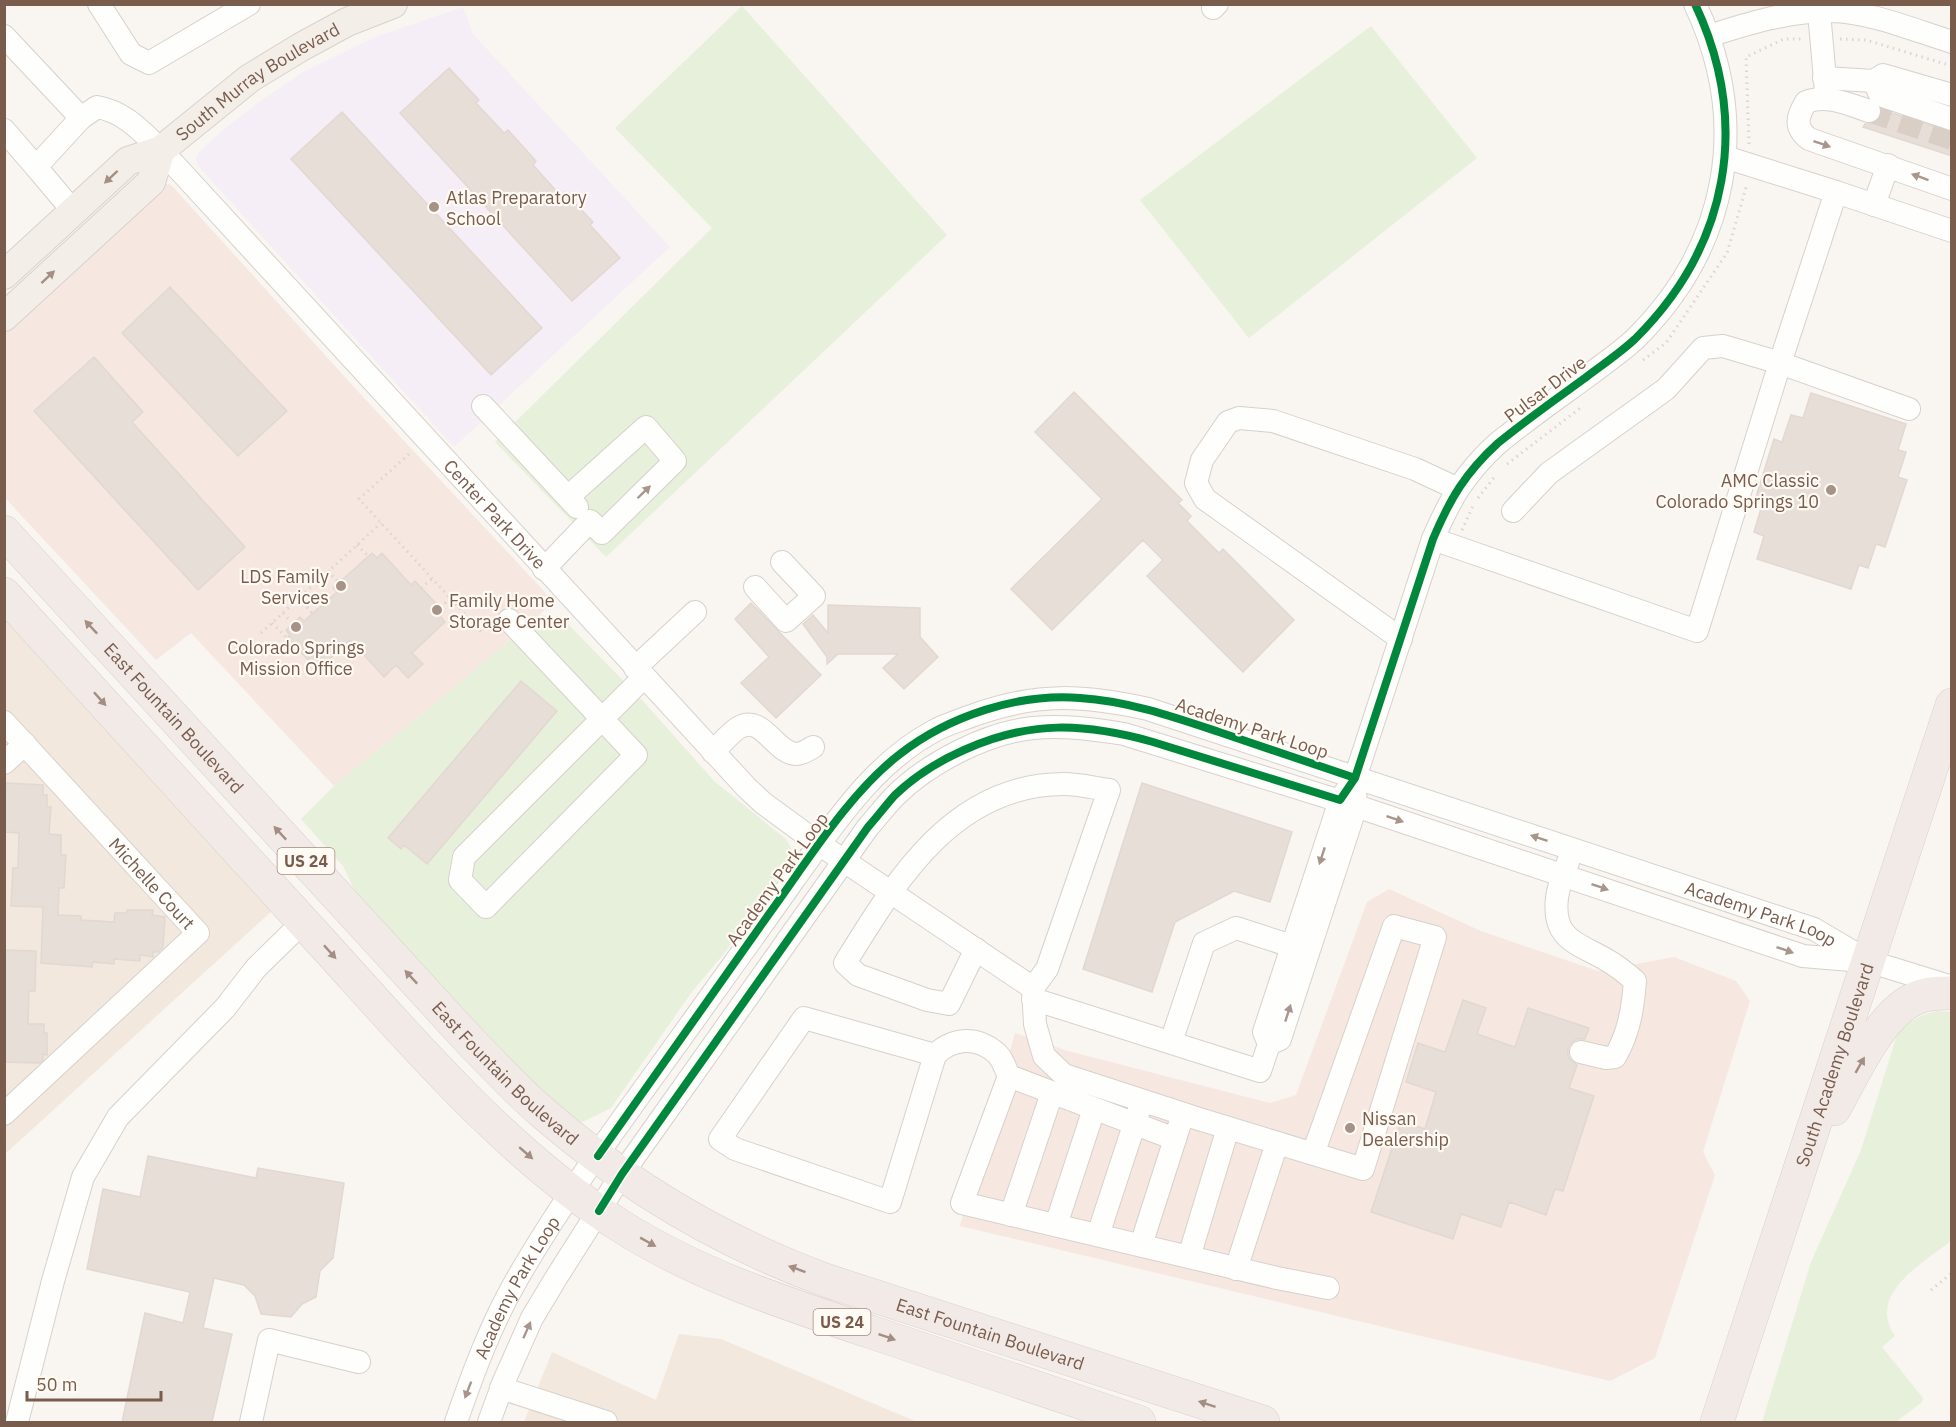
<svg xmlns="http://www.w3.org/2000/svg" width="1956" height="1427" viewBox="0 0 1956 1427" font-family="'IBM Plex Sans',sans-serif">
<rect width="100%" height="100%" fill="#f9f5f0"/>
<path fill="#f2e8de" d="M 5,618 L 273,910 L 5,1154 Z
M 679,1334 L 721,1339 L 917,1422 L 524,1422 L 552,1352 L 656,1400 Z"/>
<path fill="#f6e8e1" d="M 164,184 L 169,184 L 173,187 L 353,386 L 554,602 L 461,682 L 334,786 L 191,633 L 156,660 L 5,498 L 5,330 Z
M 1389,889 L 1481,931 L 1598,971 L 1674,957 L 1736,981 L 1750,1001 L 1703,1152 L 1715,1175 L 1655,1358 L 1610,1381 L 960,1226 L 1015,1033 L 1068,1051 L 1270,1103 L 1296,1095 L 1367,902 Z"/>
<path fill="#f6eef6" d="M 463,7 L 473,34 L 670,247 L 454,447 L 198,166 L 196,159 L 199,152 L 225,128 L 262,100 L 303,72 L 375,37 Z"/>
<path fill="#e7f0db" d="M 742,6 L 947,235 L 606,557 L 495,442 L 712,228 L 615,128 Z
M 1371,26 L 1477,158 L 1249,338 L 1140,200 Z
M 539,615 L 562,618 L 643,701 L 714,781 L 786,839 L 795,856 L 723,955 L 691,993 L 611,1108 L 576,1125 L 554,1108 L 358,898 L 343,866 L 301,819 L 334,786 L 461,682 Z
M 1937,1011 L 1951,1012 L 1951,1241 C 1923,1263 1866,1294 1895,1336 L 1882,1347 L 1923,1398 L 1922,1402 L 1896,1422 L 1762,1422 L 1811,1262 L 1861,1150 L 1896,1038 C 1905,1022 1920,1015 1937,1011 Z"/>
<path fill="#e6ded7" stroke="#e2d8d2" stroke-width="1.5" d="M 449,68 L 479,100 L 476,103 L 504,133 L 508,130 L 536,161 L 533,165 L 560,195 L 564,192 L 593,222 L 590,225 L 620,258 L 572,301 L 400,113 Z
M 1882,110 L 1952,132 L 1952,156 L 1863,127 L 1865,124 L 1872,124 L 1878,121 L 1881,116 Z
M 342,112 L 542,328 L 491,375 L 291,159 Z
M 170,287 L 287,411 L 238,456 L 122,333 Z
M 94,357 L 143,412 L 132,422 L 245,547 L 198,590 L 34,411 Z
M 1074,392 L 1182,500 L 1178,503 L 1191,516 L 1187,521 L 1219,553 L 1223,549 L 1294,620 L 1243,672 L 1147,576 L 1163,560 L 1143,540 L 1052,630 L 1011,589 L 1102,499 L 1035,432 Z
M 1811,393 L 1906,424 L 1898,450 L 1906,452 L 1898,477 L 1907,480 L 1885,547 L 1876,544 L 1868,568 L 1859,565 L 1851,589 L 1757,559 L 1764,536 L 1754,532 L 1763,502 L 1755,500 L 1774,439 L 1782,442 L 1791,415 L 1803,418 Z
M 372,553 L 377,558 L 382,553 L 411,585 L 415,581 L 444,612 L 440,616 L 445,622 L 412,653 L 423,664 L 408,678 L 396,665 L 384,677 L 350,640 L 318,670 L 287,638 L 290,635 L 286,630 L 300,617 L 304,621 L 337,592 L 333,588 Z
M 751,603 L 821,675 L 776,718 L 741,683 L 769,657 L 735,619 Z
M 828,605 L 920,608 L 920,637 L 938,657 L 904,689 L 883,668 L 898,654 L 838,654 L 827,664 L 827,657 L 803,624 L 813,615 L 828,633 Z
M 521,681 L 557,711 L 427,864 L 404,845 L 401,849 L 388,838 Z
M 6,783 L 43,785 L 43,795 L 47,795 L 47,807 L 51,807 L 49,834 L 61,835 L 61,855 L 66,855 L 64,888 L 59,888 L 58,915 L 81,916 L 81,920 L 114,922 L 115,913 L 126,913 L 127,910 L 153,910 L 152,915 L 165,917 L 163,947 L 158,952 L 153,952 L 153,957 L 140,955 L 140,961 L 114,959 L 114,964 L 93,962 L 92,967 L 41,963 L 43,907 L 11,906 L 13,868 L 18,868 L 19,833 L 4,832 Z
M 1142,783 L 1292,832 L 1270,902 L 1234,891 L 1175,922 L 1152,992 L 1083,969 Z
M 4,950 L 36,951 L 35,991 L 29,991 L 28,1024 L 44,1024 L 44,1033 L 47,1033 L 47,1055 L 43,1054 L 43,1060 L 39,1063 L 4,1062 Z
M 1463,1000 L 1486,1008 L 1477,1034 L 1515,1047 L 1528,1008 L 1589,1028 L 1585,1039 L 1577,1039 L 1572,1042 L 1568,1048 L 1568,1056 L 1571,1061 L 1577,1065 L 1569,1088 L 1594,1096 L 1563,1191 L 1555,1189 L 1546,1215 L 1509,1202 L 1501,1227 L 1461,1214 L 1453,1239 L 1371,1212 L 1401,1121 L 1425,1129 L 1436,1092 L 1406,1082 L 1418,1043 L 1445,1052 Z
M 148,1156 L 256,1178 L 258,1168 L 344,1183 L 333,1258 L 320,1271 L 316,1297 L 302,1304 L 291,1317 L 261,1314 L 255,1296 L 244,1285 L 214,1278 L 203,1328 L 232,1334 L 212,1422 L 122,1422 L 145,1313 L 183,1323 L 190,1292 L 87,1269 L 103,1189 L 140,1197 Z"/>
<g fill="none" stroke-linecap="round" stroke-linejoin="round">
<path stroke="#d9cfc7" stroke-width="22" stroke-dasharray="22 11" stroke-linecap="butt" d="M 1869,111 L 1952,139"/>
<defs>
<g id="minor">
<path d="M 99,4 L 131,54 L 149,63 L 249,4"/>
<path d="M 1213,8 L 1217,4"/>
<path d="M 1819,12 L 1826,91"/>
<path d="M 4,36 L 81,118"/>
<path d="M 1709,36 C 1749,23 1788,11 1831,11 C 1872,12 1913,30 1952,42"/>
<path d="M 1824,78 L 1874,81 L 1888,85"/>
<path d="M 1952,95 L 1883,75 L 1874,81 L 1880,95 L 1952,119"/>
<path d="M 1869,111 C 1848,104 1827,94 1806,102 C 1797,117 1794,127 1809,139 L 1952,189"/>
<path d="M 4,130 L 36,167"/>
<path d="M 1836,192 L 1952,231"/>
<path d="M 1874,205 L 1888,165"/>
<path id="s1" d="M 73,211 L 36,167 L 81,118 L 97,107 C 125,112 141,131 161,150 L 746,787 L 763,803 L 819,844 L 1033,988 L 1035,1024 L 1044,1056 L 1064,1075 L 1199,1119 L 1363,1169 L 1435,937 L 1394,926 L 1313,1154"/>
<path d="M 483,406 L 577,507"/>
<path d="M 1513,511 L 1549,473 L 1666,389 L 1703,348 L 1723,346 L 1780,363 L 1909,409"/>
<path d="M 1433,539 L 1697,631 L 1780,363 L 1836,192 L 1725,157"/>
<path d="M 544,569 L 590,521 L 602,533 L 675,461 L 646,427 L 568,497"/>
<path d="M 755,587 L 786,621 L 814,596 L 782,562"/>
<path d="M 509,620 L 636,755 L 486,907 L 460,880 L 464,857 L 644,677"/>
<path d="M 1401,639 L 1205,499 L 1196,483 L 1202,460 L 1228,422 L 1239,418 L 1273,421 L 1415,469 L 1458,489"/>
<path d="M 635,668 L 695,612"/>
<path id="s2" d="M 4,722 L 198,933 L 4,1114"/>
<path d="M 713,752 C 721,744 729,734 738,728 C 763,713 774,753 796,754 C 802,754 808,750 813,747"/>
<path d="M 4,763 L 25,744"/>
<path d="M 1355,791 L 1356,806 L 1280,1039 L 1269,1044 L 1264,1032 L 1333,822 L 1340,800 L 1355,778 L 1433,539 C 1450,499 1465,473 1498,443 C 1526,420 1556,399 1585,378 C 1602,365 1620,353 1635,339 C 1729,246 1751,123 1695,4"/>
<path d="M 1568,862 C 1564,873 1558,886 1557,898 C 1552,939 1577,943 1605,959 C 1616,965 1626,973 1635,981 C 1633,1008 1629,1033 1615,1057 L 1606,1058 L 1581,1052"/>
<path d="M 976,949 L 949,1004 L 927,1000 L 858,975 L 845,963 C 896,881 953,784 1064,784 C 1079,784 1094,788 1109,790 L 1047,969 L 1033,988"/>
<path d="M 1033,999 L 1260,1071 L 1269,1044"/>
<path d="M 1171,1042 L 1204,943 L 1236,928 L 1307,951"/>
<path d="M 935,1055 L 804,1018 L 720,1139 L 735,1149 L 890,1202 L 935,1055 C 952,1038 976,1036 995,1052 C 1002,1057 1005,1068 1009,1076 L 962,1203 L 1277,1278 L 1328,1288"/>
<path d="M 1009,1076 L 1175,1139 L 1183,1114"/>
<path d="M 1011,1215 L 1052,1093"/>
<path d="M 1056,1225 L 1094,1109"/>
<path d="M 1098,1235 L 1139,1110"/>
<path d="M 1141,1245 L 1175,1139"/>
<path d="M 1189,1257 L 1228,1128"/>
<path d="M 1236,1269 L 1277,1143"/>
<path d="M 501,1388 L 606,1422"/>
<path d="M 17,1422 L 53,1281 L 83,1177 L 118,1117 L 225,1008 L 256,968 L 303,922"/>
<path d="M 251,1422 L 269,1340 L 359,1362"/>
<path id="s3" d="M 456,1422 C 473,1373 491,1324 517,1279 C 573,1182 643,1092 708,1000 C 736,961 764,922 792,882 C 832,827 872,764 934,731 C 946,724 961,720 974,715 C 1038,692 1083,695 1148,709 L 1814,929 L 1868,961 L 1952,987"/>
<path d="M 489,1422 L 504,1381 L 532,1318 L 556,1278 L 622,1174 L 868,827 C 877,817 886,805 895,796 C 928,763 986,733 1033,728 C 1064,725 1093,729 1124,734 L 1356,806 L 1803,956 L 1863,961"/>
</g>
<g id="major">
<path id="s4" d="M 4,275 L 128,161 L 161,150 L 250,78 L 301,47 L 347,22 L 393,4"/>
<path d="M 4,317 L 151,182 L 161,150"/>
</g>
<g id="highway">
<path id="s5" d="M 4,532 L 470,1041 C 494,1065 516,1090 542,1112 C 628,1187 721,1242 828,1281 L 1263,1422"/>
<path d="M 4,594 C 112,711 219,829 326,947 C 414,1044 507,1154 619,1225 C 697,1275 785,1303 871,1332 C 960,1362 1050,1392 1139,1422"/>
<path d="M 1834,1109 C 1853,1076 1882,1009 1919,997 C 1929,993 1941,993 1952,993"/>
<path id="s6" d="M 1717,1422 L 1952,705"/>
</g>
</defs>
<use href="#minor" stroke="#d7d1cb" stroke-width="24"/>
<use href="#major" stroke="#dad1cc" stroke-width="30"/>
<use href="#highway" stroke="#dad1cc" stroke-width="34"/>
<path stroke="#dcd5d0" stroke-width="3" stroke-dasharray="1.5 4.5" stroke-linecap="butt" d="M 1840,39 L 1866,40 L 1952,66
M 1749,144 L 1746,57 L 1784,39 L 1801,39
M 1643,360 L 1666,343 L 1727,253 L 1747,184
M 409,454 L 359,499 L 484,635
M 1507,464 L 1583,406
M 1478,498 L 1496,475
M 1462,530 L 1473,506
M 357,545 L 368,556
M 328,571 L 339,583
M 421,588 L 432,579
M 299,598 L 313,614
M 440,607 L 450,599
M 283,613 L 293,624
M 272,623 L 287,638
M 261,633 L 381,523
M 1931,1290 L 1952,1273"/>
<use href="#minor" stroke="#fefefd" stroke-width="22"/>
<use href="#major" stroke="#f3eee8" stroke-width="28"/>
<use href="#highway" stroke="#f2eae7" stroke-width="33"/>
<defs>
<path id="cycleway" d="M 598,1156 C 655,1075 712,995 769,914 C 807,862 849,793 900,754 C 949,716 1018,693 1080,698 C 1128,701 1174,717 1219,732 C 1264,747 1310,763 1355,778
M 599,1211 L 622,1174 L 868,827 C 877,817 886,805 895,795 C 915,776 939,761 964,750 C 1030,720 1085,723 1153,742 L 1340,800 L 1355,778 L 1433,539 C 1450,499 1465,473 1498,443 C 1526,420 1556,399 1585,378 C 1602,365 1620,353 1635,339 C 1729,246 1751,123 1695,4"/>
</defs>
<use href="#cycleway" stroke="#fffaf3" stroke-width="11"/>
<use href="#cycleway" stroke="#00873e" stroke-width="8"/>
</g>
<defs><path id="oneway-solid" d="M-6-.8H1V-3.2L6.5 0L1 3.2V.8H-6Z" transform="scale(1.5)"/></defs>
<g fill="#a8958b">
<use href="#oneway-solid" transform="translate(1822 144) rotate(19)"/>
<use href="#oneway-solid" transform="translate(1920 177) rotate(-160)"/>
<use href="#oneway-solid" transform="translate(644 492) rotate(-44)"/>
<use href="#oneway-solid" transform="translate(1395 819) rotate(19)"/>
<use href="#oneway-solid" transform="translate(1539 838) rotate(-162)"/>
<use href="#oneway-solid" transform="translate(1322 856) rotate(108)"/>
<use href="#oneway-solid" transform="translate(1600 887) rotate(19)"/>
<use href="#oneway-solid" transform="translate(1785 950) rotate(19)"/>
<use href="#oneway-solid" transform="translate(1288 1013) rotate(-72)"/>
<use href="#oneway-solid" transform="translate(527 1330) rotate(-66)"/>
<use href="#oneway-solid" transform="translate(468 1390) rotate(111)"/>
</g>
<g fill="#a48f83">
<use href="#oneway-solid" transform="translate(111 177) rotate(137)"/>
<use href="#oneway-solid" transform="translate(48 277) rotate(-43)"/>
</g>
<g fill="#a48e83">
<use href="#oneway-solid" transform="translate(91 627) rotate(-133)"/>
<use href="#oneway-solid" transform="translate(100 699) rotate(48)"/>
<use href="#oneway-solid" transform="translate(280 833) rotate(-133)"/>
<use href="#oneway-solid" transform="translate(330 952) rotate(48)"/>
<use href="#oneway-solid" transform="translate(411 977) rotate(-133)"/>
<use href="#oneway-solid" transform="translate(1860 1065) rotate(-60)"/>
<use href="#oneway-solid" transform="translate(526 1153) rotate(41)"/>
<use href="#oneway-solid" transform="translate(648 1242) rotate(29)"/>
<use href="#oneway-solid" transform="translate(797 1269) rotate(-160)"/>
<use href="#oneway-solid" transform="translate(887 1337) rotate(19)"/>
<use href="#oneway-solid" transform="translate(1207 1404) rotate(-162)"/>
</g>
<g fill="#a69286" stroke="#fffaf3" stroke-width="2">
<circle cx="434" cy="207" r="6"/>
<circle cx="1831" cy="490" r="6"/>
<circle cx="341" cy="586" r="6"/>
<circle cx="437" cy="610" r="6"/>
<circle cx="296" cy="627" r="6"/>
<circle cx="1350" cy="1128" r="6"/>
</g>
<g text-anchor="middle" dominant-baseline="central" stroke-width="4.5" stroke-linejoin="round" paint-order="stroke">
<g fill="#fffaf3" stroke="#a28b7f" stroke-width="1.5">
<rect x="277.5" y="848" width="57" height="26" rx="4.5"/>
<rect x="813.5" y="1309" width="57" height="26" rx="4.5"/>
</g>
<g font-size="16" font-weight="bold" fill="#7a5c4d">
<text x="306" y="861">US 24</text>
<text x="842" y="1322">US 24</text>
</g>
<g font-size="18" fill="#7a5c4d" stroke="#fffaf3">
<text stroke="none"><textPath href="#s4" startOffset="322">South Murray Boulevard</textPath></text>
<text transform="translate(1545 389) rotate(-37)">Pulsar Drive</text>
<text stroke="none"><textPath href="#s1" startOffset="716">Center Park Drive</textPath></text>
<text stroke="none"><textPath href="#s5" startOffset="252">East Fountain Boulevard</textPath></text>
<text transform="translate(1252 728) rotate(18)">Academy Park Loop</text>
<text transform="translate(777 879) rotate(-54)">Academy Park Loop</text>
<text stroke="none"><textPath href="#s2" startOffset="219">Michelle Court</textPath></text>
<text stroke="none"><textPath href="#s3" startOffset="1714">Academy Park Loop</textPath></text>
<text stroke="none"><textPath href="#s6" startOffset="376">South Academy Boulevard</textPath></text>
<text stroke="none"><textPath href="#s5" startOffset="738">East Fountain Boulevard</textPath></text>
<text stroke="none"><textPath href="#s3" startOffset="148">Academy Park Loop</textPath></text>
<text stroke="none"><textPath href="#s5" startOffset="1296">East Fountain Boulevard</textPath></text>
</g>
<g font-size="18" fill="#7a5c4d" stroke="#fffaf3" text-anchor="start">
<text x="446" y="197">Atlas Preparatory<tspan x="446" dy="21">School</tspan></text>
<text x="1819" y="480" text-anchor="end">AMC Classic<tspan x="1819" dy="21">Colorado Springs 10</tspan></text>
<text x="329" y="576" text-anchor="end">LDS Family<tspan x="329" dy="21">Services</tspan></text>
<text x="449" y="600">Family Home<tspan x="449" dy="21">Storage Center</tspan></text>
<text x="296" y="647" text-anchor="middle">Colorado Springs<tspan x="296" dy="21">Mission Office</tspan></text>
<text x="1362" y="1118">Nissan<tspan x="1362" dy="21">Dealership</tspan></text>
</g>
</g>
<rect width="1956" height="1427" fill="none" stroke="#7a5c4d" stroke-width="12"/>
<path d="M27 1391v9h134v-9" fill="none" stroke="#7a5c4d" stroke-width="3"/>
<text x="36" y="1391" font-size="18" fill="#7a5c4d" stroke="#fffaf3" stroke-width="4.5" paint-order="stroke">50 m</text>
</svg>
